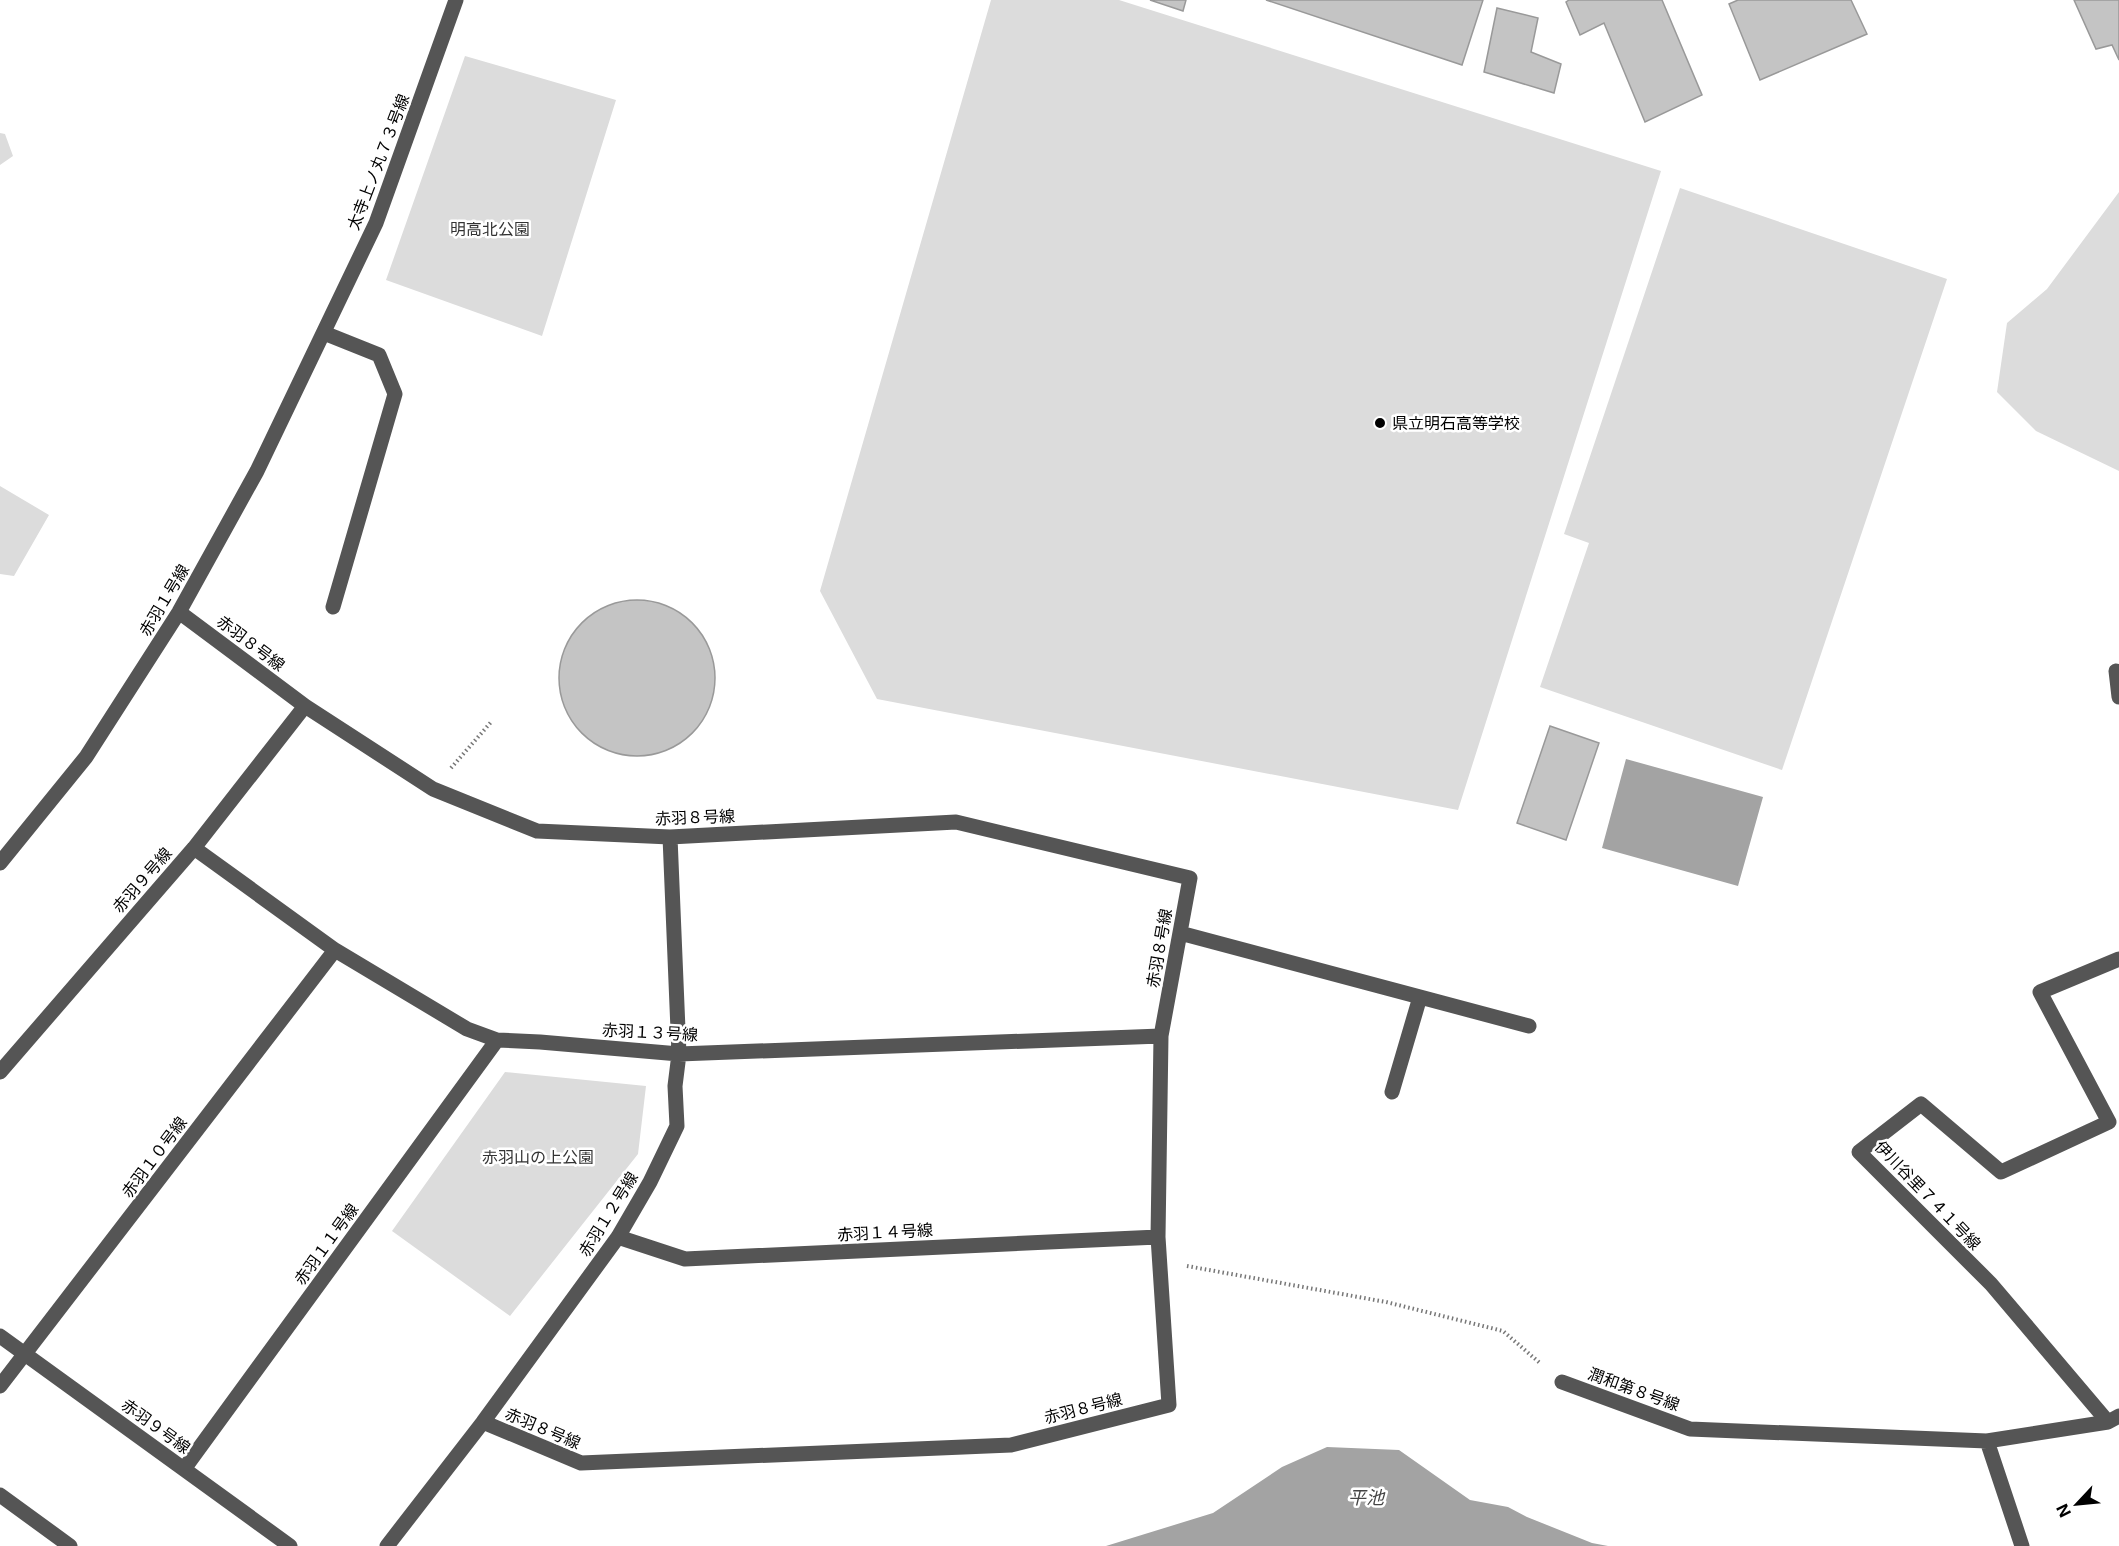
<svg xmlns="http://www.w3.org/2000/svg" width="2119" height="1546" viewBox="0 0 2119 1546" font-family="Inter,'Noto Sans JP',sans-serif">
<rect width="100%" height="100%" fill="#fff"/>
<path fill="#dcdcdc" d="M 991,0 L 1119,0 L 1661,171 L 1458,810 L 877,699 L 820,591 Z
M 465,56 L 616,100 L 542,336 L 386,280 Z
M 0,133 L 5,134 L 13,156 L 0,165 Z
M 1680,188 L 1947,279 L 1782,770 L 1540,687 L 1589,543 L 1564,534 Z
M 2119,192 L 2119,471 L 2036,431 L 1997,392 L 2007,323 L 2047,289 Z
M 0,486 L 49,515 L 14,576 L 0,574 Z
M 505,1072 L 646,1086 L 638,1154 L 510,1316 L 392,1231 Z"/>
<path fill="#a3a3a3" d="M 1626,759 L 1763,797 L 1738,886 L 1602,848 Z
M 1327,1447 L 1399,1450 L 1470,1500 L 1508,1507 L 1527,1517 L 1592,1543 L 1608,1546 L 1106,1546 L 1213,1513 L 1282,1467 Z"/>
<path fill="#c4c4c4" stroke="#999" stroke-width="1.5" d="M 1150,0 L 1186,0 L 1183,11 Z
M 1266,0 L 1483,0 L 1462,65 Z
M 1569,0 L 1662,0 L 1702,95 L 1645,122 L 1604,23 L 1580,35 L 1566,2 Z
M 1738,0 L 1851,0 L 1867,34 L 1760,80 L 1729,4 Z
M 2074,0 L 2119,0 L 2119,60 L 2112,45 L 2096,49 Z
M 1497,8 L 1538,18 L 1531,52 L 1561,64 L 1554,93 L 1484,72 Z
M559 678a78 78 0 1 1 156 0a78 78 0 1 1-156 0Z
M 1550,726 L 1599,743 L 1566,840 L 1517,823 Z"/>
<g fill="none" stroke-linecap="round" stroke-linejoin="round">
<path stroke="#777" stroke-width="4" stroke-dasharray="1.5 3" stroke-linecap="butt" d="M 451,768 L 492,721
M 1187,1266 L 1386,1302 L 1503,1331 L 1541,1364"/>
<path stroke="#555" stroke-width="15" d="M 324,333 L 379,355 L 395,394 L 333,607
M 179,612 L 305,706 L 433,789 L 537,831 L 670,837 L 956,822 L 1190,878 L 1161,1036 L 1158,1237 L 1169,1405 L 1011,1445 L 581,1463 L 483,1422
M 2116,671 L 2119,697
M 194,848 L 335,950 L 467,1029 L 497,1040 L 540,1042 L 679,1054 L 1161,1036
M 0,863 L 86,757 L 179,612 L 257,471 L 376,223 L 456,0
M 1180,933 L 1529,1026
M 0,1072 L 194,848 L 305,706
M 1392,1092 L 1420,997
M 618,1237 L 685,1259 L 1158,1237
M 0,1336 L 290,1546
M 1562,1382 L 1690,1429 L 1987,1441 L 2108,1422 L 2119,1416
M 0,1386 L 335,950
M 2108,1422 L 1991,1284 L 1859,1152 L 1921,1104 L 2001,1172 L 2109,1122 L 2040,992 L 2119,959
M 1987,1441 L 2022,1546
M 184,1469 L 497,1040
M 0,1495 L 70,1546
M 387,1546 L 483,1422 L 618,1237 L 650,1182 L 677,1126 L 675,1086 L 679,1054 L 670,837"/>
</g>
<circle fill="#000" stroke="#fff" stroke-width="2" cx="1380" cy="423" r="6"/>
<g text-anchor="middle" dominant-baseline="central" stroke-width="5" stroke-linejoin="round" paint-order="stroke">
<g font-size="16" fill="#000" stroke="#fff">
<text transform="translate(378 162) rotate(-69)">太寺上ノ丸７３号線</text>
<text transform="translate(164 600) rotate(-59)">赤羽１号線</text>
<text transform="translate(251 643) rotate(37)">赤羽８号線</text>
<text transform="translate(695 817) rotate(-2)">赤羽８号線</text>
<text transform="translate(142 880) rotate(-49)">赤羽９号線</text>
<text transform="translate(1159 948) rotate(-80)">赤羽８号線</text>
<text transform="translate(650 1032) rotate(3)">赤羽１３号線</text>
<text transform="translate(154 1157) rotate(-53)">赤羽１０号線</text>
<text transform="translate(1928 1195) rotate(46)">伊川谷里７４１号線</text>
<text transform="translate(608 1214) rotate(-58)">赤羽１２号線</text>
<text transform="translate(885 1232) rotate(-3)">赤羽１４号線</text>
<text transform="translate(326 1244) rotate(-54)">赤羽１１号線</text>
<text transform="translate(1634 1389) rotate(20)">潤和第８号線</text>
<text transform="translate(1083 1408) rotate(-14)">赤羽８号線</text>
<text transform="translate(156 1426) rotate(36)">赤羽９号線</text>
<text transform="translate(543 1428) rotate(23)">赤羽８号線</text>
</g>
<g font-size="16" fill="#333" stroke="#fff">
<text x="490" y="229">明高北公園</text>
<text x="538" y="1157">赤羽山の上公園</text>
</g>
<g font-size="16" fill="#000" stroke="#fff" text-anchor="start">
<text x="1392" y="423">県立明石高等学校</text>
</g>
<g font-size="18" font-style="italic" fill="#444" stroke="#fff">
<text x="1366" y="1497">平池</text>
</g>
</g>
<g transform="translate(2077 1504) rotate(244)" stroke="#ffffff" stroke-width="4.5" paint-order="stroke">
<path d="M0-4.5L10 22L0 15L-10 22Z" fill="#000000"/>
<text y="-9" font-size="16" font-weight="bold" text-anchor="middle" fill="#000000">N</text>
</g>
</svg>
